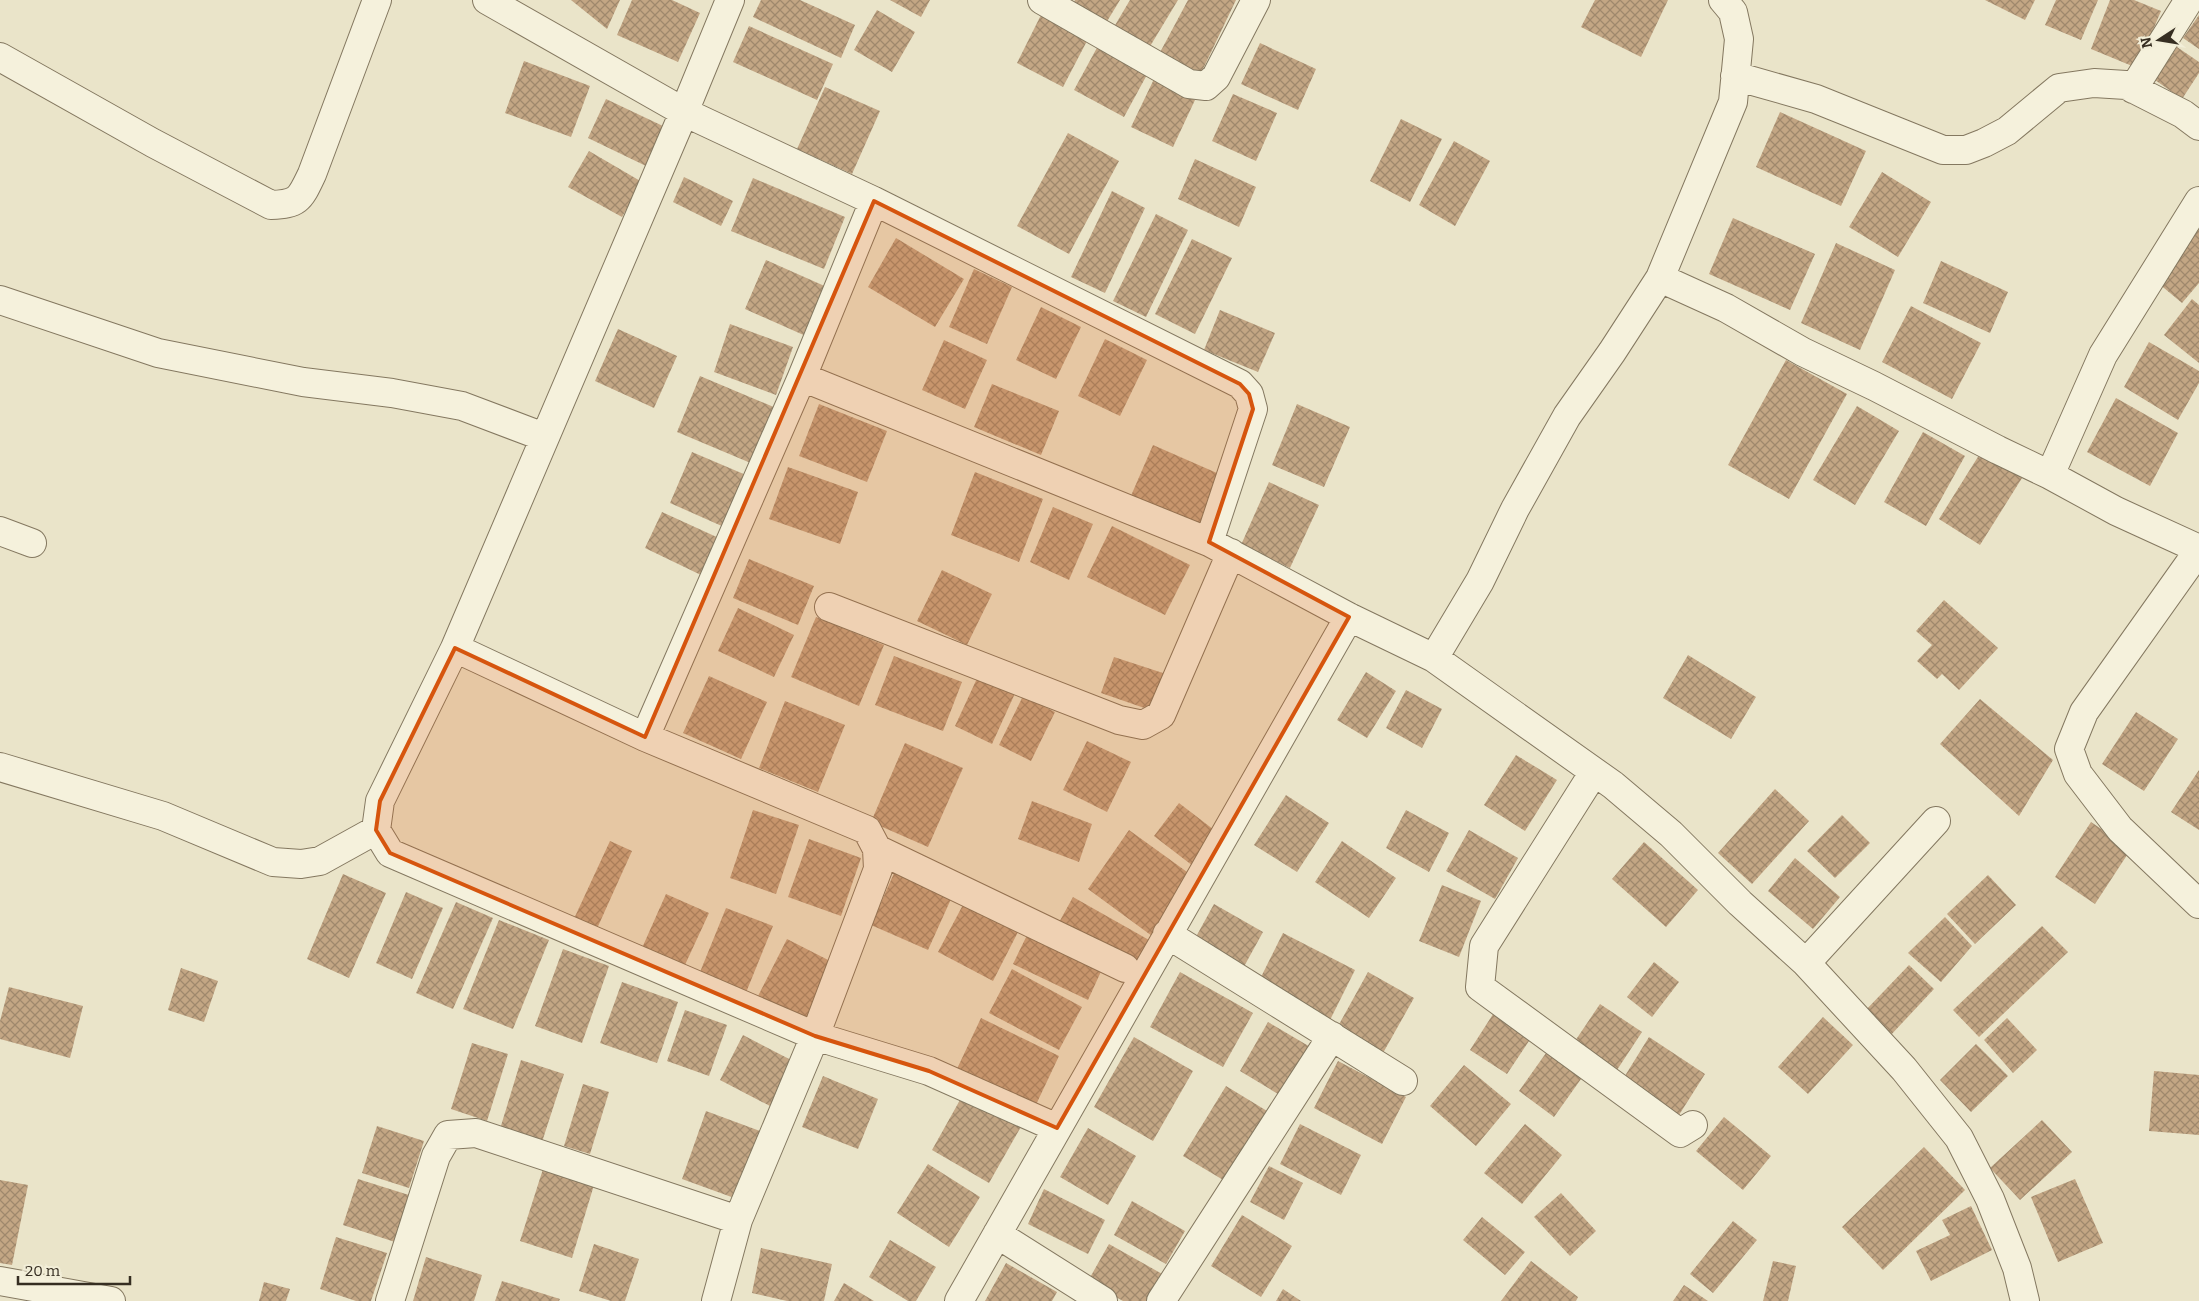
<svg xmlns="http://www.w3.org/2000/svg" width="2199" height="1301" viewBox="0 0 2199 1301" font-family="Bitter,serif">
<defs>
<pattern id="building-cross-hatch" width="8" height="8" patternUnits="userSpaceOnUse" patternTransform="scale(1.25)"><rect width="8" height="8" fill="#c3a684"/><path d="M0 0l8 8M0 8l8-8" fill="none" stroke="#9f886c"/></pattern>
</defs>
<rect width="100%" height="100%" fill="#eae4c9"/>
<path fill="url(#building-cross-hatch)" d="M 571,0 L 620,0 L 607,29 Z
M 632,0 L 672,0 L 700,13 L 678,62 L 617,35 Z
M 761,0 L 800,0 L 855,25 L 841,58 L 753,17 Z
M 890,0 L 930,0 L 921,17 Z
M 1075,0 L 1120,0 L 1103,28 L 1070,9 Z
M 1130,0 L 1178,0 L 1146,53 L 1111,32 Z
M 1188,0 L 1236,0 L 1203,69 L 1204,84 L 1157,58 Z
M 1595,0 L 1668,0 L 1641,57 L 1581,27 Z
M 1985,0 L 2035,0 L 2025,20 Z
M 2056,0 L 2098,0 L 2081,40 L 2045,25 Z
M 2110,0 L 2134,0 L 2161,11 L 2137,68 L 2091,49 Z
M 877,10 L 915,32 L 892,72 L 854,50 Z
M 1041,15 L 1088,39 L 1063,87 L 1017,63 Z
M 2199,15 L 2199,49 L 2183,38 Z
M 749,26 L 833,64 L 817,100 L 733,62 Z
M 1260,43 L 1316,69 L 1298,110 L 1241,84 Z
M 1099,44 L 1149,71 L 1124,117 L 1074,90 Z
M 2177,47 L 2199,62 L 2199,73 L 2182,99 L 2155,80 Z
M 524,61 L 590,86 L 571,137 L 505,113 Z
M 1154,79 L 1195,100 L 1173,147 L 1131,127 Z
M 825,87 L 880,111 L 852,174 L 797,149 Z
M 1233,94 L 1277,113 L 1256,161 L 1212,141 Z
M 606,99 L 665,127 L 646,166 L 588,138 Z
M 1780,112 L 1866,151 L 1841,206 L 1756,167 Z
M 1401,119 L 1442,139 L 1410,202 L 1370,181 Z
M 1068,133 L 1119,161 L 1069,254 L 1017,226 Z
M 1454,141 L 1490,161 L 1455,226 L 1419,205 Z
M 589,151 L 642,182 L 622,217 L 568,187 Z
M 1195,159 L 1256,187 L 1239,227 L 1178,199 Z
M 1882,172 L 1931,202 L 1898,257 L 1849,227 Z
M 684,177 L 733,201 L 721,226 L 673,202 Z
M 753,178 L 845,217 L 824,269 L 731,231 Z
M 1112,191 L 1145,208 L 1105,293 L 1071,277 Z
M 1156,214 L 1188,230 L 1146,317 L 1113,301 Z
M 1733,218 L 1815,254 L 1790,310 L 1709,274 Z
M 2199,222 L 2199,283 L 2182,303 L 2152,278 Z
M 896,238 L 964,279 L 935,327 L 868,287 Z
M 1192,239 L 1232,258 L 1195,334 L 1155,314 Z
M 1836,243 L 1895,270 L 1860,350 L 1801,323 Z
M 766,260 L 829,288 L 808,337 L 745,309 Z
M 1941,261 L 2008,292 L 1990,333 L 1923,303 Z
M 974,269 L 1012,287 L 987,344 L 949,327 Z
M 2192,299 L 2199,305 L 2199,363 L 2164,335 Z
M 1911,306 L 1981,343 L 1952,399 L 1882,362 Z
M 1041,307 L 1081,327 L 1056,379 L 1016,360 Z
M 1220,310 L 1275,333 L 1258,372 L 1204,350 Z
M 730,324 L 793,347 L 776,395 L 714,372 Z
M 618,329 L 677,356 L 654,408 L 595,381 Z
M 1105,339 L 1147,360 L 1120,416 L 1078,396 Z
M 944,340 L 987,360 L 965,409 L 922,390 Z
M 2149,342 L 2199,371 L 2199,383 L 2178,420 L 2124,387 Z
M 1786,360 L 1847,394 L 1789,499 L 1728,465 Z
M 700,376 L 776,408 L 753,464 L 677,432 Z
M 992,384 L 1059,411 L 1041,455 L 974,427 Z
M 2116,398 L 2178,433 L 2150,486 L 2087,452 Z
M 819,404 L 887,431 L 867,482 L 799,456 Z
M 1297,404 L 1350,427 L 1324,487 L 1272,465 Z
M 1857,406 L 1899,431 L 1855,505 L 1813,480 Z
M 1923,432 L 1965,456 L 1926,526 L 1884,502 Z
M 1153,445 L 1226,477 L 1203,530 L 1130,498 Z
M 692,452 L 746,475 L 724,527 L 670,503 Z
M 1981,452 L 2022,478 L 1980,545 L 1939,519 Z
M 788,467 L 858,492 L 840,544 L 769,519 Z
M 975,472 L 1043,499 L 1019,562 L 951,535 Z
M 1269,482 L 1319,505 L 1290,568 L 1241,545 Z
M 1053,507 L 1093,524 L 1069,580 L 1030,562 Z
M 662,512 L 721,539 L 703,576 L 645,548 Z
M 1112,526 L 1190,565 L 1165,615 L 1087,577 Z
M 749,559 L 814,586 L 798,625 L 733,598 Z
M 942,570 L 992,594 L 967,645 L 917,621 Z
M 1944,600 L 1998,648 L 1959,690 L 1942,674 L 1937,679 L 1917,661 L 1932,645 L 1916,631 Z
M 738,608 L 794,635 L 774,677 L 718,651 Z
M 816,617 L 884,645 L 859,706 L 791,677 Z
M 1688,655 L 1756,697 L 1731,739 L 1663,698 Z
M 894,656 L 962,682 L 943,731 L 875,705 Z
M 1114,657 L 1166,674 L 1153,711 L 1101,693 Z
M 980,672 L 1017,689 L 992,744 L 955,726 Z
M 1366,672 L 1396,691 L 1367,738 L 1337,720 Z
M 709,676 L 767,702 L 741,759 L 683,733 Z
M 1406,690 L 1442,709 L 1422,748 L 1386,728 Z
M 1023,696 L 1055,712 L 1031,761 L 999,745 Z
M 1980,699 L 2053,760 L 2019,816 L 1940,744 Z
M 785,701 L 845,725 L 818,792 L 759,768 Z
M 2136,712 L 2178,739 L 2144,791 L 2102,764 Z
M 1087,741 L 1131,762 L 1107,812 L 1063,790 Z
M 905,743 L 963,768 L 928,847 L 871,822 Z
M 1516,755 L 1557,780 L 1525,831 L 1484,805 Z
M 2199,770 L 2199,830 L 2171,812 Z
M 1775,789 L 1809,821 L 1752,884 L 1718,853 Z
M 1286,795 L 1329,823 L 1297,872 L 1254,845 Z
M 1032,801 L 1092,824 L 1079,862 L 1018,839 Z
M 1179,803 L 1218,833 L 1193,866 L 1154,836 Z
M 753,810 L 799,825 L 776,894 L 730,878 Z
M 1406,810 L 1449,833 L 1429,872 L 1386,848 Z
M 1842,815 L 1870,843 L 1835,878 L 1807,851 Z
M 2091,822 L 2131,849 L 2095,904 L 2055,877 Z
M 1129,830 L 1194,877 L 1152,936 L 1088,889 Z
M 1469,830 L 1518,858 L 1495,899 L 1446,871 Z
M 809,839 L 861,858 L 841,916 L 788,897 Z
M 610,841 L 632,851 L 595,933 L 572,923 Z
M 1342,841 L 1396,878 L 1369,918 L 1315,882 Z
M 1644,842 L 1698,890 L 1666,927 L 1612,879 Z
M 1795,858 L 1840,897 L 1813,929 L 1768,891 Z
M 899,862 L 956,888 L 928,950 L 871,925 Z
M 343,874 L 386,893 L 349,978 L 307,959 Z
M 1988,875 L 2016,905 L 1975,944 L 1947,914 Z
M 1442,885 L 1481,901 L 1459,957 L 1419,941 Z
M 406,892 L 443,908 L 412,979 L 376,963 Z
M 666,894 L 709,913 L 684,967 L 642,948 Z
M 1073,897 L 1149,940 L 1133,968 L 1057,926 Z
M 965,901 L 1019,930 L 993,981 L 938,952 Z
M 456,902 L 493,918 L 453,1009 L 416,993 Z
M 1214,904 L 1263,932 L 1241,972 L 1192,944 Z
M 726,908 L 773,926 L 745,995 L 698,977 Z
M 1945,917 L 1972,946 L 1941,982 L 1908,953 Z
M 499,920 L 549,940 L 513,1029 L 463,1009 Z
M 2042,926 L 2068,952 L 1979,1037 L 1953,1010 Z
M 1030,929 L 1104,965 L 1088,1000 L 1013,964 Z
M 1283,933 L 1355,970 L 1330,1020 L 1258,983 Z
M 787,939 L 836,964 L 808,1021 L 758,996 Z
M 563,949 L 609,966 L 582,1043 L 535,1026 Z
M 1654,962 L 1679,982 L 1652,1017 L 1627,997 Z
M 1909,965 L 1934,989 L 1889,1037 L 1863,1013 Z
M 181,968 L 218,981 L 204,1022 L 168,1010 Z
M 1012,969 L 1082,1007 L 1059,1050 L 989,1013 Z
M 1180,972 L 1253,1013 L 1223,1067 L 1150,1027 Z
M 1368,972 L 1414,998 L 1383,1053 L 1337,1028 Z
M 622,982 L 678,1002 L 657,1063 L 600,1043 Z
M 9,987 L 83,1006 L 70,1058 L 0,1039 L 0,1021 Z
M 1600,1004 L 1642,1032 L 1617,1070 L 1575,1041 Z
M 1497,1008 L 1535,1032 L 1507,1074 L 1470,1050 Z
M 685,1010 L 727,1025 L 709,1076 L 667,1061 Z
M 1823,1017 L 1853,1045 L 1808,1094 L 1778,1067 Z
M 981,1018 L 1059,1056 L 1033,1111 L 955,1073 Z
M 2007,1018 L 2037,1050 L 2013,1073 L 1984,1040 Z
M 1268,1022 L 1312,1048 L 1283,1097 L 1240,1071 Z
M 743,1035 L 793,1061 L 770,1106 L 720,1080 Z
M 1134,1037 L 1193,1071 L 1153,1141 L 1094,1107 Z
M 1649,1037 L 1705,1074 L 1679,1115 L 1623,1079 Z
M 472,1043 L 508,1054 L 487,1121 L 451,1109 Z
M 1976,1044 L 2008,1076 L 1971,1112 L 1940,1080 Z
M 1551,1046 L 1586,1072 L 1554,1117 L 1519,1091 Z
M 521,1060 L 564,1074 L 542,1142 L 500,1129 Z
M 1338,1061 L 1406,1097 L 1382,1144 L 1314,1108 Z
M 1464,1065 L 1511,1104 L 1476,1146 L 1430,1106 Z
M 2154,1071 L 2199,1075 L 2199,1135 L 2149,1131 Z
M 823,1076 L 878,1099 L 858,1149 L 802,1127 Z
M 583,1084 L 609,1092 L 590,1154 L 564,1146 Z
M 1226,1086 L 1272,1114 L 1230,1184 L 1183,1156 Z
M 965,1091 L 1022,1125 L 989,1183 L 932,1150 Z
M 706,1111 L 760,1131 L 737,1199 L 682,1179 Z
M 1724,1117 L 1771,1156 L 1743,1190 L 1696,1151 Z
M 2042,1120 L 2072,1152 L 2020,1200 L 1990,1168 Z
M 1300,1124 L 1361,1155 L 1341,1195 L 1280,1164 Z
M 1525,1124 L 1562,1155 L 1522,1204 L 1484,1173 Z
M 377,1126 L 424,1141 L 409,1188 L 362,1173 Z
M 1088,1128 L 1136,1156 L 1108,1205 L 1060,1177 Z
M 1924,1147 L 1965,1190 L 1883,1270 L 1842,1227 Z
M 928,1164 L 980,1197 L 949,1247 L 897,1213 Z
M 1269,1166 L 1303,1183 L 1284,1220 L 1250,1202 Z
M 543,1169 L 594,1185 L 572,1258 L 520,1241 Z
M 358,1179 L 412,1196 L 398,1243 L 343,1225 Z
M 2075,1179 L 2103,1243 L 2058,1262 L 2031,1197 Z
M 0,1180 L 28,1185 L 12,1265 L 0,1263 Z
M 1044,1189 L 1105,1220 L 1088,1254 L 1028,1224 Z
M 1561,1193 L 1596,1231 L 1570,1256 L 1534,1217 Z
M 1132,1201 L 1185,1231 L 1166,1264 L 1114,1235 Z
M 1971,1206 L 1992,1250 L 1931,1281 L 1916,1251 L 1950,1235 L 1942,1220 Z
M 1242,1215 L 1292,1246 L 1261,1297 L 1211,1266 Z
M 1482,1217 L 1525,1252 L 1505,1275 L 1463,1240 Z
M 1733,1221 L 1757,1240 L 1713,1293 L 1690,1274 Z
M 336,1237 L 387,1253 L 371,1301 L 356,1301 L 320,1289 Z
M 890,1240 L 936,1267 L 916,1301 L 908,1301 L 869,1277 Z
M 594,1244 L 639,1259 L 625,1301 L 611,1301 L 579,1291 Z
M 1109,1244 L 1164,1275 L 1150,1301 L 1123,1301 L 1088,1281 Z
M 761,1248 L 832,1264 L 824,1301 L 787,1301 L 752,1293 Z
M 426,1257 L 482,1275 L 474,1301 L 413,1301 Z
M 1531,1261 L 1578,1297 L 1576,1301 L 1501,1301 Z
M 1773,1261 L 1796,1266 L 1788,1301 L 1763,1301 Z
M 1006,1263 L 1057,1292 L 1052,1301 L 985,1301 Z
M 502,1281 L 560,1299 L 559,1301 L 495,1301 Z
M 264,1282 L 290,1289 L 286,1301 L 259,1301 Z
M 844,1283 L 874,1301 L 834,1301 Z
M 1684,1285 L 1708,1301 L 1673,1301 Z
M 1283,1289 L 1301,1301 L 1276,1301 Z"/>
<g fill="none" stroke-linecap="round" stroke-linejoin="round">
<defs>
<path id="street" d="M 487,0 L 684,112 L 874,201 L 1240,384 L 1249,394 L 1253,409 L 1209,542 L 1349,617 L 1434,658 L 1613,785 L 1671,834 L 1740,903 L 1806,963 L 1904,1069 L 1959,1138 L 1990,1199 L 2017,1268 L 2025,1301
M 1042,0 L 1189,84 L 1206,86 L 1216,77 L 1256,0
M 0,57 L 153,143 L 271,205 C 299,204 300,199 312,174 L 377,0
M 1735,76 L 1816,99 L 1943,150 L 1966,150 L 1984,143 L 2007,131 L 2059,88 L 2094,83 L 2126,85 L 2183,114 L 2199,126
M 2133,89 L 2189,0
M 1660,278 L 1733,102 L 1739,39 L 1733,12 L 1723,0
M 0,300 L 158,353 L 303,382 L 392,393 L 462,406 L 544,437
M 802,377 L 874,201
M 2050,475 L 2103,355 L 2199,201
M 0,531 L 32,543
M 2199,550 L 2084,712 L 2069,749 L 2078,774 L 2120,829 L 2199,904
M 829,607 L 1119,720 L 1143,725 L 1161,715 L 1231,553
M 455,648 L 380,801 L 376,830 L 390,853 L 815,1036 L 929,1071 L 1057,1128
M 1434,658 L 1480,581 L 1515,509 L 1567,416 L 1612,352 L 1660,278 L 1726,308 L 1803,352 L 1874,386 L 1998,450 L 2050,475 L 2116,511 L 2199,549
M 645,737 L 802,377 L 1209,542
M 0,767 L 163,816 L 273,862 L 301,864 L 320,861 L 376,830
M 1594,772 L 1484,946 L 1480,987 L 1680,1133 L 1693,1125
M 877,849 L 1125,968
M 1167,934 L 1403,1081
M 1806,963 L 1936,821
M 997,1234 L 1103,1301
M 0,1281 L 111,1301
M 390,1301 L 436,1156 L 448,1135 L 476,1133 L 738,1220
M 716,1301 L 738,1220 L 815,1036 L 878,869 L 877,849 L 867,830 L 645,737 L 455,648 L 684,112 L 730,0
M 959,1301 L 1349,617
M 1161,1301 L 1332,1036"/>
</defs>
<use href="#street" stroke="#847860" stroke-width="30"/>
<use href="#street" stroke="#f5f1dc" stroke-width="28"/>
</g>
<path fill="#d6550e" fill-opacity="0.2" stroke="#d6550e" stroke-width="4" stroke-linejoin="round" d="M 874,201 L 1240,384 L 1249,394 L 1253,409 L 1209,542 L 1349,617 L 1057,1128 L 929,1071 L 815,1036 L 390,853 L 376,830 L 380,801 L 455,648 L 645,737 Z"/>
<g transform="translate(2159 40) rotate(258)" stroke="#f2eed8" stroke-width="4" paint-order="stroke">
<path d="M0-4L9 19L0 12L-9 19Z" fill="#362e22"/>
<text y="-8" font-size="14" font-weight="bold" text-anchor="middle" fill="#362e22">N</text>
</g>
<path d="M18 1276v8h112v-8" fill="none" stroke="#362e22" stroke-width="2.5"/>
<text x="25" y="1276" font-size="15" fill="#362e22" stroke="#f2eed8" stroke-width="4" paint-order="stroke">20 m</text>
</svg>
